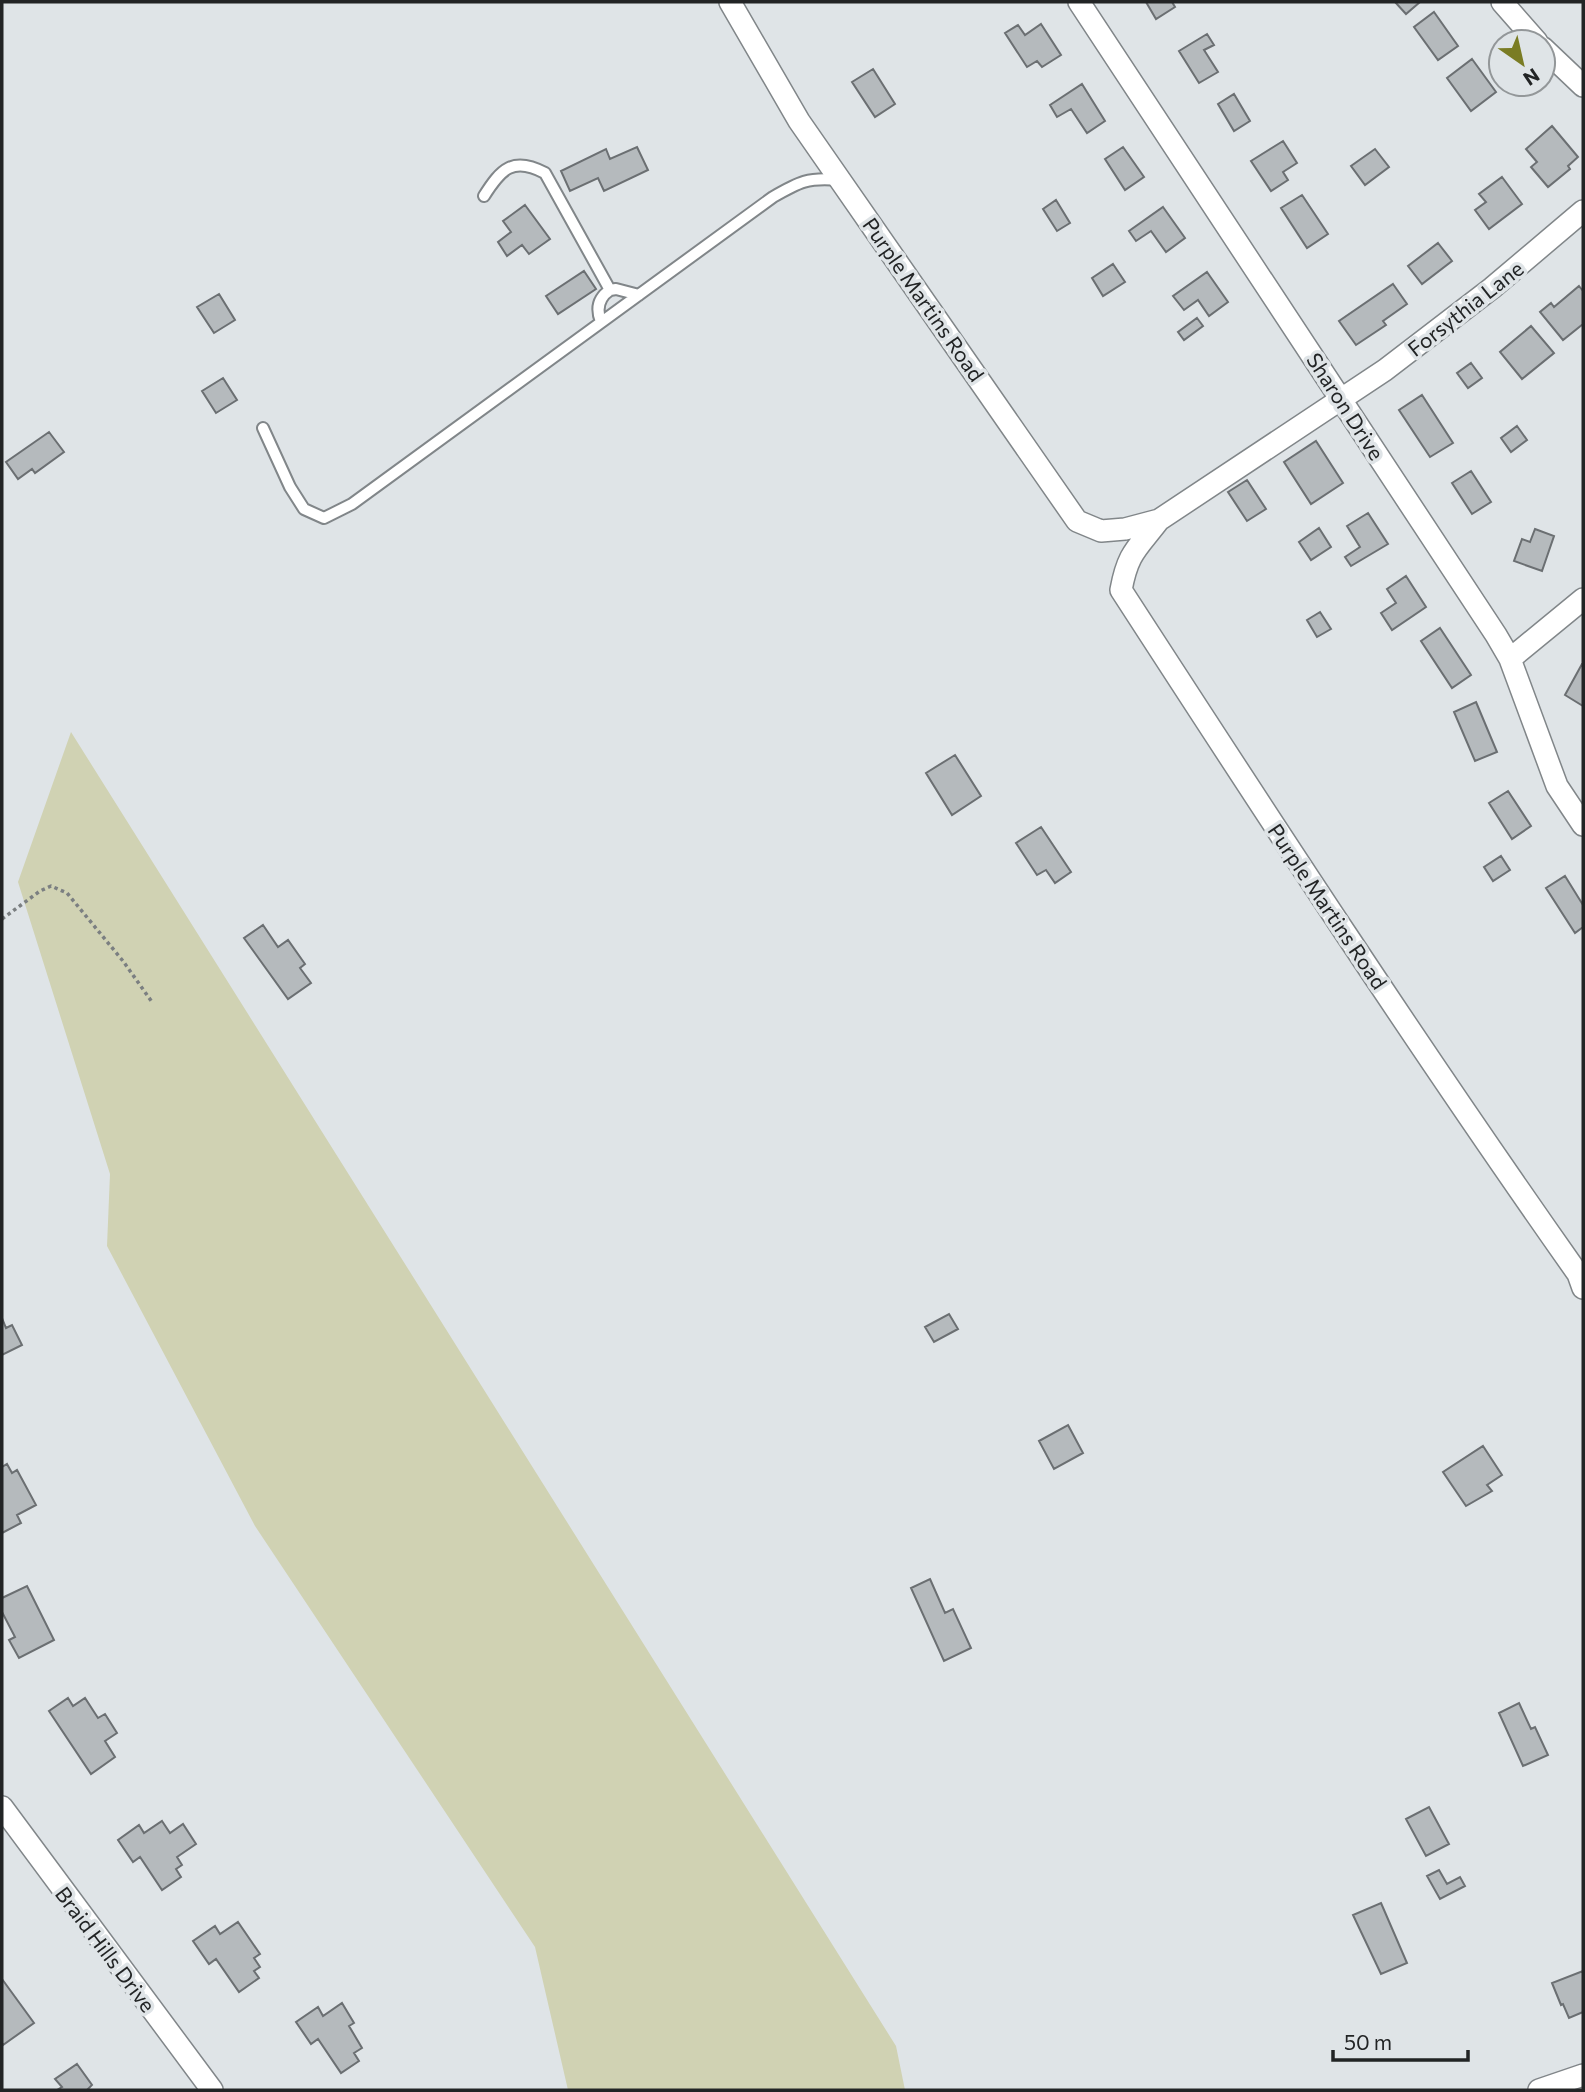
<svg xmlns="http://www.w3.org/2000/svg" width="1585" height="2092" viewBox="0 0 1585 2092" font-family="Commissioner,sans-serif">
<rect width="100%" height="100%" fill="#dfe4e7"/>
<path fill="#d0d2b3" d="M 71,732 L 896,2046 L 905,2090 L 568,2090 L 535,1947 L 255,1526 L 107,1246 L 110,1174 L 18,882 Z"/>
<path fill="#b5babd" stroke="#6b6f72" stroke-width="2" d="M 1146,2 L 1172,2 L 1175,7 L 1156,19 Z
M 1395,2 L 1420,2 L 1406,14 Z
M 1434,12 L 1458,46 L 1438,60 L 1414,27 Z
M 1041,24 L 1061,55 L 1042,67 L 1037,61 L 1027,67 L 1005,33 L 1018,25 L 1025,35 Z
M 1207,34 L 1214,45 L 1204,50 L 1218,72 L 1199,83 L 1179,51 Z
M 1472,59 L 1496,92 L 1471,111 L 1447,78 Z
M 873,69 L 895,104 L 875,117 L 852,82 Z
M 1082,84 L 1105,121 L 1087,133 L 1071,109 L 1057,117 L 1050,105 Z
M 1234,94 L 1250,121 L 1234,131 L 1218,104 Z
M 1552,126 L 1578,157 L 1568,166 L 1570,169 L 1548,187 L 1531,167 L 1537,162 L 1526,149 Z
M 1283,141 L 1297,163 L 1283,172 L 1288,180 L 1271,191 L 1251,161 Z
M 637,147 L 648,170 L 604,191 L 598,178 L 570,191 L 561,171 L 606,149 L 610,159 Z
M 1123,147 L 1144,177 L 1125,190 L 1105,159 Z
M 1375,149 L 1389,167 L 1365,185 L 1351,166 Z
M 1502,177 L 1522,204 L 1489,229 L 1475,210 L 1486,202 L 1479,194 Z
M 1302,195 L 1328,234 L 1307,248 L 1281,208 Z
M 1056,200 L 1070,223 L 1057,231 L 1043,209 Z
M 525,205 L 550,239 L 529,254 L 522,245 L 507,256 L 498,242 L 511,232 L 503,221 Z
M 1163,207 L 1185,238 L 1166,252 L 1151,231 L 1136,241 L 1129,231 Z
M 1438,243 L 1452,261 L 1422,284 L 1408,266 Z
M 1113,264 L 1125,282 L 1103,296 L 1092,278 Z
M 584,271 L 596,289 L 558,314 L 546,296 Z
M 1207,272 L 1228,302 L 1209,316 L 1198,300 L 1184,310 L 1173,296 Z
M 1393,284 L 1407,304 L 1383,321 L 1386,325 L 1356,345 L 1339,321 Z
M 1579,286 L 1583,291 L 1583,324 L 1563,340 L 1540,312 L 1551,303 L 1554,307 Z
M 219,294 L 235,320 L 214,333 L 197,307 Z
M 1197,318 L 1203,326 L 1184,340 L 1178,332 Z
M 1531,326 L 1554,353 L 1522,379 L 1500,352 Z
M 1471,363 L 1482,378 L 1468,388 L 1457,373 Z
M 223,378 L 237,400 L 216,413 L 202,391 Z
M 1422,395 L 1453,443 L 1430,457 L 1399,410 Z
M 1517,426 L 1527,440 L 1511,452 L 1501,438 Z
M 49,432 L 64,452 L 35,473 L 32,469 L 18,479 L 6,462 Z
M 1316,441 L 1343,483 L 1311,504 L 1284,462 Z
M 1471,471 L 1491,502 L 1472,514 L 1452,483 Z
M 1247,480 L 1266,509 L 1247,521 L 1228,492 Z
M 1368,513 L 1388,544 L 1351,566 L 1345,557 L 1360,547 L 1347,526 Z
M 1319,528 L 1331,547 L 1311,560 L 1299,542 Z
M 1535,529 L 1554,536 L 1542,571 L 1514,561 L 1522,539 L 1530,542 Z
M 1406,576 L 1426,607 L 1392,630 L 1381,613 L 1396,603 L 1387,589 Z
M 1320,612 L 1331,629 L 1317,637 L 1307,620 Z
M 1440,628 L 1471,675 L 1452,688 L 1421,641 Z
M 1582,664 L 1583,664 L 1583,706 L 1565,695 Z
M 1476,702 L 1497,752 L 1475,761 L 1454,712 Z
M 955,755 L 981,796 L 952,815 L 926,773 Z
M 1508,791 L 1531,826 L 1512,839 L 1489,803 Z
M 1041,827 L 1071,872 L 1055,883 L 1046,870 L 1037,875 L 1016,843 Z
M 1501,856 L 1510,870 L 1493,881 L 1484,867 Z
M 1565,876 L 1583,905 L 1583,927 L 1575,933 L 1546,888 Z
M 263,925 L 278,947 L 288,940 L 305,964 L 300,968 L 311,983 L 288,999 L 244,938 Z
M 949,1314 L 958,1329 L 934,1342 L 925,1327 Z
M 2,1318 L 6,1328 L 12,1325 L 22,1345 L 2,1355 Z
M 1068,1425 L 1083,1453 L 1054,1469 L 1039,1441 Z
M 1483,1446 L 1502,1475 L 1487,1485 L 1492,1491 L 1466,1506 L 1443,1472 Z
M 7,1464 L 12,1473 L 17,1470 L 36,1505 L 17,1515 L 21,1523 L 2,1533 L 2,1467 Z
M 930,1579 L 945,1613 L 953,1609 L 971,1648 L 944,1661 L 911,1588 Z
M 27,1586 L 54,1640 L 19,1658 L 9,1640 L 15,1637 L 2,1612 L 2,1598 Z
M 68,1698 L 73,1706 L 85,1698 L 98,1718 L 105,1714 L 117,1733 L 105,1741 L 115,1757 L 91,1774 L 49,1711 Z
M 1519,1703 L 1531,1729 L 1535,1727 L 1548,1755 L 1523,1766 L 1499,1713 Z
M 1429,1807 L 1449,1844 L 1426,1856 L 1406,1819 Z
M 162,1821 L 170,1833 L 183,1824 L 196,1844 L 177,1857 L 182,1865 L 176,1869 L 181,1877 L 162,1890 L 140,1857 L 133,1862 L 118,1840 L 139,1825 L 144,1833 Z
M 1439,1870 L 1447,1884 L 1460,1877 L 1465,1886 L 1440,1899 L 1427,1876 Z
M 1381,1903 L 1407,1963 L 1381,1974 L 1353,1915 Z
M 238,1922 L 260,1954 L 254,1958 L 260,1967 L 254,1971 L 259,1978 L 239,1992 L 216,1959 L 209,1964 L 193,1941 L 215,1926 L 220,1934 Z
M 1583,1971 L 1583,2012 L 1569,2018 L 1563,2004 L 1561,2005 L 1552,1983 Z
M 2,1979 L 34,2023 L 3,2045 L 2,2043 Z
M 342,2003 L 354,2023 L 349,2026 L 362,2048 L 354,2053 L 359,2061 L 341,2073 L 318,2039 L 311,2044 L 296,2022 L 318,2007 L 323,2016 Z
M 77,2064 L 92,2085 L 87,2090 L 57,2090 L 62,2087 L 55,2079 Z"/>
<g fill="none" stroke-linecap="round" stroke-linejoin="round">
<defs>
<path id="service" d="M 484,196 C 501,169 513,156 545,173 L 610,290 L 616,289 L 639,295
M 601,322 C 596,309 598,298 610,290
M 263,428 L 290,487 L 304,509 L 324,518 L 352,504 L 773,197 C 799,182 808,177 839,180"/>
<path id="minor" d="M 730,2 L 799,121 L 1077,521 L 1101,531 L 1125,529 L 1159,520
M 1079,2 L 1496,635 L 1510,659 L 1557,786 L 1583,825
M 1502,2 L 1537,42
M 1543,48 L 1583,86
M 1583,211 L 1492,288 L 1385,370 L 1159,520 C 1137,549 1128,552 1121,590 C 1270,820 1420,1050 1578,1274 L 1583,1288
M 1510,659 L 1583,599
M 2,1807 L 212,2090
M 1539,2090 L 1583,2075"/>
</defs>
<use href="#service" stroke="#818689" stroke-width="14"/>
<use href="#minor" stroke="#818689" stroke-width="24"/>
<path stroke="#7b7f81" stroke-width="3.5" stroke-dasharray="3.5 3.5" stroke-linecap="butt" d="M 2,919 L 40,891 L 51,886 L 67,893 L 123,961 L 152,1002"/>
<use href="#service" stroke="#fff" stroke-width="10"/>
<use href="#minor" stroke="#fff" stroke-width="21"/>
</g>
<g text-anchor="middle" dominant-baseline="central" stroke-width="7" stroke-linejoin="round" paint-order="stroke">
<g font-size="21" fill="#222425" stroke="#dfe4e7">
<text transform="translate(924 299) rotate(55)">Purple Martins Road</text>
<text transform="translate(1465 308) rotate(-38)">Forsythia Lane</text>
<text transform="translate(1346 406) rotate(57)">Sharon Drive</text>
<text transform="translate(1328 906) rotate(56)">Purple Martins Road</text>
<text transform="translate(106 1949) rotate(53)">Braid Hills Drive</text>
</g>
</g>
<rect width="1585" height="2092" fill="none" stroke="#222425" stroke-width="7"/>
<g transform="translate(1522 63) rotate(146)"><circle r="33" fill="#dfe4e7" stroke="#939799" stroke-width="2"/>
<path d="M0-5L12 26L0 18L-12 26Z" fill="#7a7c24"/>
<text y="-10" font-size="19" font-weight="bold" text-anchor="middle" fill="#222425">N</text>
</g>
<path d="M1333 2050v10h135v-10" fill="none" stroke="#222425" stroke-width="3.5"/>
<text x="1344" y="2050" font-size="21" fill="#222425" stroke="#dfe4e7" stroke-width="5" paint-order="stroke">50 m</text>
</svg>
